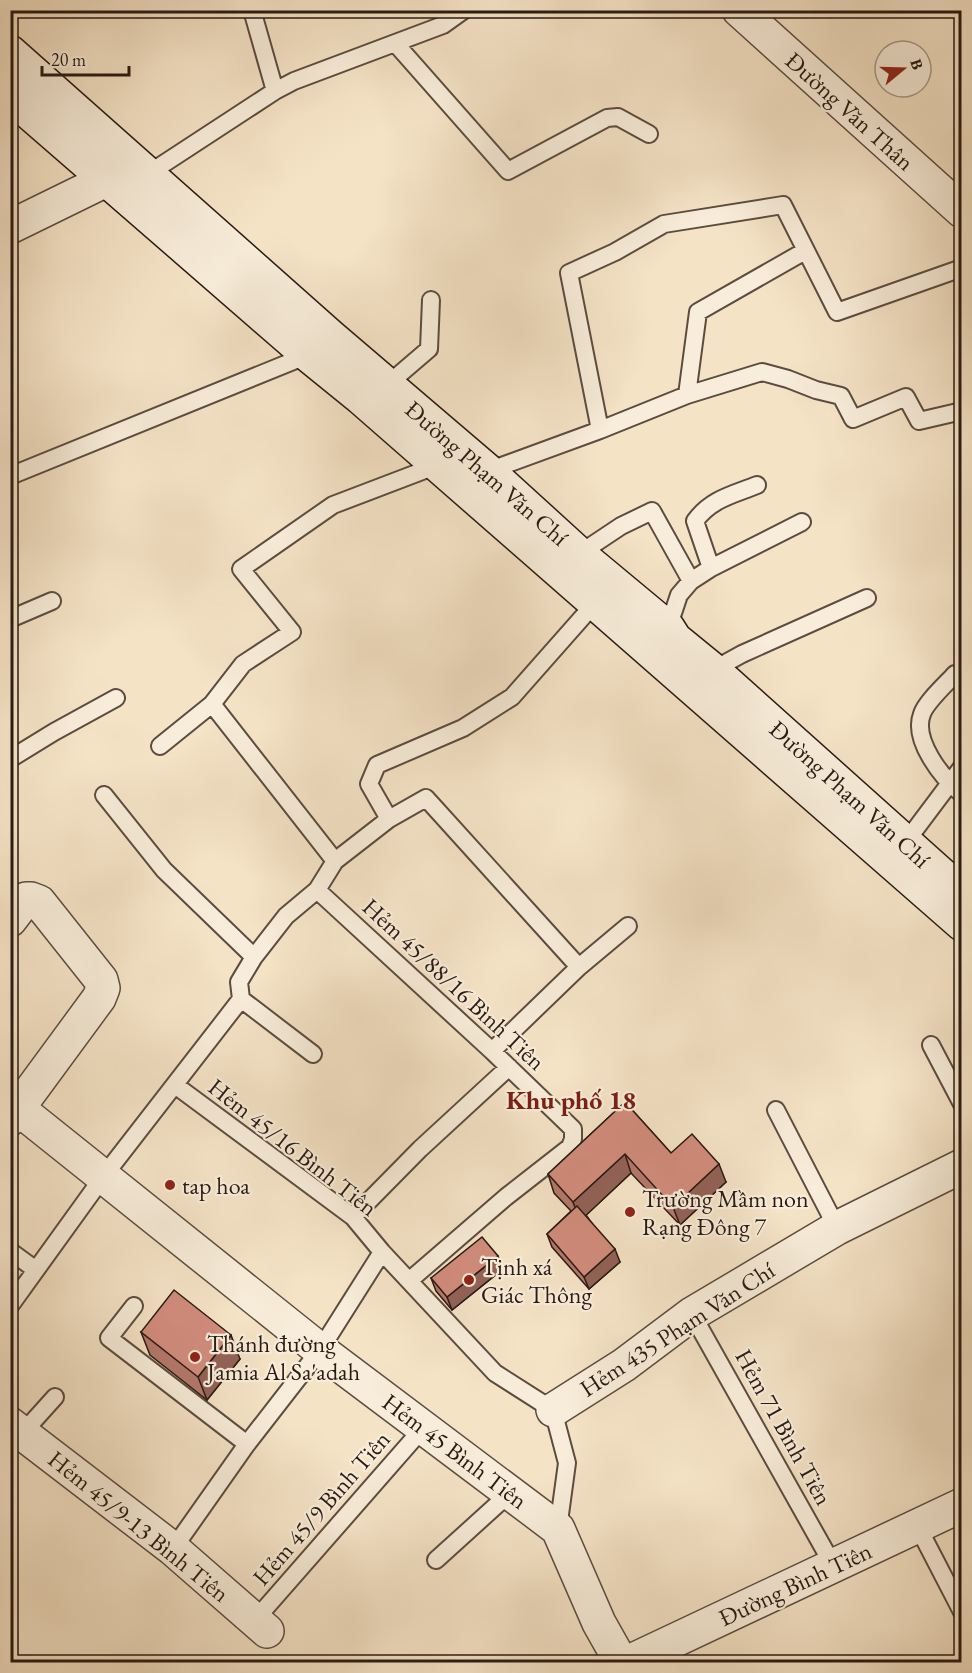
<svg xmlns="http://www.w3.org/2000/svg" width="972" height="1673" viewBox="0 0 972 1673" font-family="'EB Garamond',serif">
<rect width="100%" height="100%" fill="#f5e3c6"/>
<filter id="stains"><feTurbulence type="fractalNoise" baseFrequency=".00333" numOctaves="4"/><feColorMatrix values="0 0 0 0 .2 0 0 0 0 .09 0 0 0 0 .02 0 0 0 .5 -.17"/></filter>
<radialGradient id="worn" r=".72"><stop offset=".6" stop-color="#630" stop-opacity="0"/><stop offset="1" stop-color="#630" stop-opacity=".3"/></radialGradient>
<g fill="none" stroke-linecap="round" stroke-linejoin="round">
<defs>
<path id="service" d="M 252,10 L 275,91
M 395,43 L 508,171 L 607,118 L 618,117 L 649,134
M 148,174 L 275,91 L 294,81 L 443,25 L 464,10
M 387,385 L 429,349 L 431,300
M 687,395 L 762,372 L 788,379 L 816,390 L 841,396 L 853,419 L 906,397 L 919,421 L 962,411
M 600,430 L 569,273 L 615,252 L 664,224 L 783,205 L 837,312 L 962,268
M 488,471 L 600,430 L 687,395 L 698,312 L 805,251
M 10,476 L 308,355
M 579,554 L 621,526 L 652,511 L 691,581
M 711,568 L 695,521 C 711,499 732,495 757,485
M 10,619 L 52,601
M 668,628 L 679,595 L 691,581 L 711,568 L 802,522
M 713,670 L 742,654 L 867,598
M 962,674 L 955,674 C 946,684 926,702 922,714 C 912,740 942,778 962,794
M 212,704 L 335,861
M 160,746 L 212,704 L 243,664 L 292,632 L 241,569 L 333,505 L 438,465
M 10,759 L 54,732 L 116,698
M 104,795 L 164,870 L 254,957
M 389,819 L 369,784 L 377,765 L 463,728 L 512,697 L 595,603
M 905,843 L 962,767
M 317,890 L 492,1051 L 573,1129 L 573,1139 L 570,1147 L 506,1197 L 410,1280
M 241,999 L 313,1054
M 931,1045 L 962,1104
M 492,1051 L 579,967 L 628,926
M 175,1085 L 353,1217 L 382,1252 L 495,1373 L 553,1410 L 567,1463 L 558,1529
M 776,1110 L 837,1228
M 353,1217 L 420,1149 L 509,1067
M 10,1251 L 36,1270
M 10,1306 L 103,1177 L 241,999 L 239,982 L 254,957 L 286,916 L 317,890 L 335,861 L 389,819 L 426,798 L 579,967
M 134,1306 L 109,1338 L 247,1444
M 692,1314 L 833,1565
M 10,1447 L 55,1397
M 918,1527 L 962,1612
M 173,1549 L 247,1444 L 320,1350 L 382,1252
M 436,1560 L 510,1493
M 255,1620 L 424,1427"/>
<path id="minor" d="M 10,227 L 106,180
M 10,920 L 26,899 L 31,899 L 39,902 L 101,980 L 103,988 L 99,998 L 10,1119
M 10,1102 L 320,1350 L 558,1529 L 599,1623 L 621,1662
M 553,1410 L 624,1365 L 692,1314 L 837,1228 L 962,1166
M 10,1424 L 173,1549 L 267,1631"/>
<path id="tertiary" d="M 739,10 L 962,211
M 629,1662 L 962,1505"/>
<path id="secondary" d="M 10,52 L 330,336 L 488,471 L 579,554 L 668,628 L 675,639 L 713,670 L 962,893
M 10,96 L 308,355 L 361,398 L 962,924"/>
</defs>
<use href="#service" stroke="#5c4c40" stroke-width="20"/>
<use href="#minor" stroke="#5c4c40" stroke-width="36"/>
<use href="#tertiary" stroke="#5c4c40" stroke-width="36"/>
<use href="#secondary" stroke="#291a13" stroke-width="36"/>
<use href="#service" stroke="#f8edda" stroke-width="16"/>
<use href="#minor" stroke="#f8edda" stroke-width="33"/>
<use href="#tertiary" stroke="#f8edda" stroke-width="33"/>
<use href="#secondary" stroke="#f8edda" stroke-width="33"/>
</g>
<path fill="#b4786b" stroke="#291a13" stroke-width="1.5" d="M 625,1102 L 671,1153 L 726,1182 L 680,1225 L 631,1173 L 586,1215 L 620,1262 L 589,1289 L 552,1247 L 547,1234 L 571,1211 L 554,1193 L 548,1174 Z
M 503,1269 L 452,1310 L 436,1291 L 431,1278 Z
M 141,1332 L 240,1359 L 207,1400 L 150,1355 Z"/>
<path fill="#926257" stroke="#291a13" stroke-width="1.5" d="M 625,1154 L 631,1173 L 580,1221 L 573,1202 Z
M 719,1164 L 726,1182 L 680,1225 L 673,1207 Z
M 615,1249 L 620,1262 L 589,1289 L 584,1277 Z
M 498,1256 L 503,1269 L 452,1310 L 447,1297 Z
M 231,1335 L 240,1359 L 207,1400 L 198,1377 Z"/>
<path fill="#d18c7c" stroke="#291a13" stroke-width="1.5" d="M 625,1102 L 671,1153 L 692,1134 L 719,1164 L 673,1207 L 625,1154 L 573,1202 L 548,1174 Z
M 577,1206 L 615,1249 L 584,1277 L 547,1234 Z
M 482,1237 L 498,1256 L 447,1297 L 431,1278 Z
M 174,1290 L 231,1335 L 198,1377 L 141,1332 Z"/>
<g fill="#8f2418" stroke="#f8edda" stroke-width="2">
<circle cx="170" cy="1185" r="6"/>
<circle cx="630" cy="1212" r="6"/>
<circle cx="469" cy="1280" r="6"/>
<circle cx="195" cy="1357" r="6"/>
</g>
<g text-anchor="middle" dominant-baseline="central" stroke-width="4.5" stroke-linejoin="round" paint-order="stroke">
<g font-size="24" fill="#291a13" stroke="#f8edda">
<text transform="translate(850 111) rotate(42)">Đường Văn Thân</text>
<text transform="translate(487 473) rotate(41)">Đường Phạm Văn Chí</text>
<text transform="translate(850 794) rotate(42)">Đường Phạm Văn Chí</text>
<text transform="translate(454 984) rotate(43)">Hẻm 45/88/16 Bình Tiên</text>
<text transform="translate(293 1147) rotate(38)">Hẻm 45/16 Bình Tiên</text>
<text transform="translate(677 1329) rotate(-33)">Hẻm 435 Phạm Văn Chí</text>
<text transform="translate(784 1427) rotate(61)">Hẻm 71 Bình Tiên</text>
<text transform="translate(455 1451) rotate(37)">Hẻm 45 Bình Tiên</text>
<text transform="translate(321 1508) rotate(-49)">Hẻm 45/9 Bình Tiên</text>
<text transform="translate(139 1526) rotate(39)">Hẻm 45/9-13 Bình Tiên</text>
<text transform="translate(795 1584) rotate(-25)">Đường Bình Tiên</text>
</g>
<g font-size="24" fill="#291a13" stroke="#f8edda" text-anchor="start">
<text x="182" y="1185">tap hoa</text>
<text x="642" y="1198">Trường Mầm non<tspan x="642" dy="28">Rạng Đông 7</tspan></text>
<text x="481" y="1266">Tịnh xá<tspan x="481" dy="28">Giác Thông</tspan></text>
<text x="207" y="1343">Thánh đường<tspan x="207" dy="28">Jamia Al Sa'adah</tspan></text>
</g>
<g font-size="26" font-weight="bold" fill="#7a1f14" stroke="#f8edda">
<text x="571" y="1100">Khu phố 18</text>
</g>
</g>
<rect width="972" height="1673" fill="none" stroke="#f5e3c6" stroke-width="36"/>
<rect x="12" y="12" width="948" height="1649" fill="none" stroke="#291a13" stroke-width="3"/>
<rect x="18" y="18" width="936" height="1637" fill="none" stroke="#291a13" stroke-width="1.5"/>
<g transform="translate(903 69) rotate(71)"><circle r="28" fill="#f8edda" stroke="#a5998a" stroke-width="1.5"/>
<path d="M0-4.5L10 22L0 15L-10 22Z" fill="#8f2418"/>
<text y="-9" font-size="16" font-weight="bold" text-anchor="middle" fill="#291a13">B</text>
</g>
<path d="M42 66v9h87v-9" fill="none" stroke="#291a13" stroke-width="3"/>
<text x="51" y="66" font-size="18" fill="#291a13" stroke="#f8edda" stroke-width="4.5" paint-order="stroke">20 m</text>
<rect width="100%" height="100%" filter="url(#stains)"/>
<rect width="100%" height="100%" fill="url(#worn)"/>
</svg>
